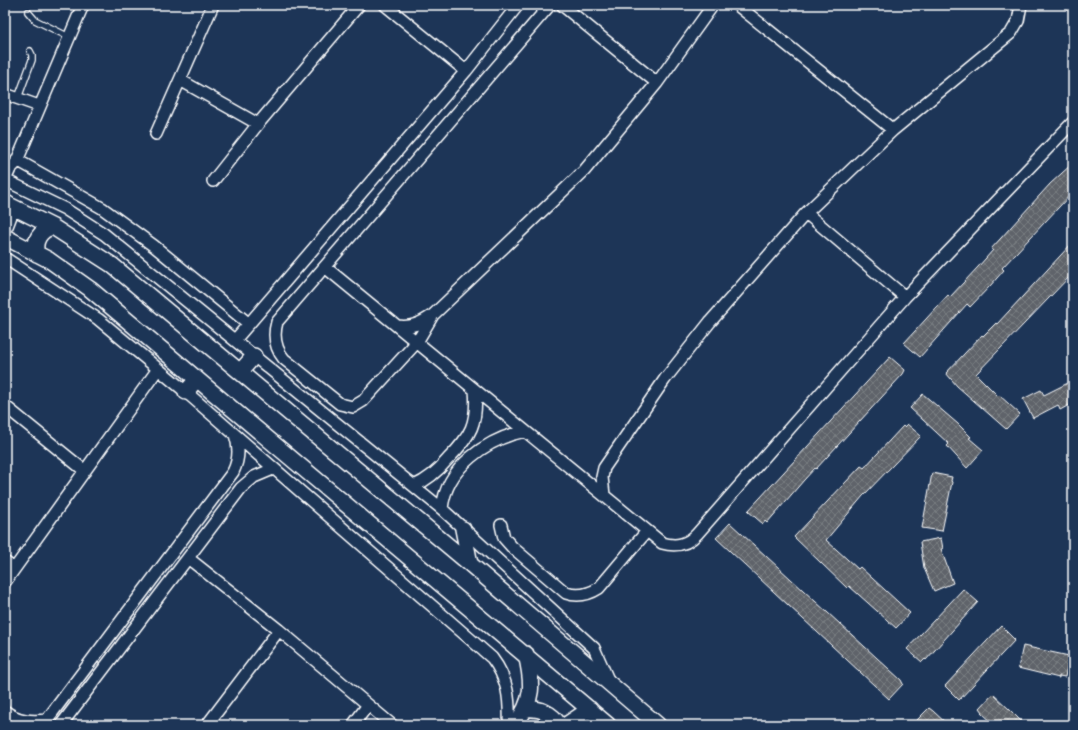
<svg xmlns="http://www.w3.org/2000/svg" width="1078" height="730" viewBox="0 0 1078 730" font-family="Kalam,sans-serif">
<defs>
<pattern id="building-cross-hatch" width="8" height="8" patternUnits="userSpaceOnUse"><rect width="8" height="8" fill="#5f646a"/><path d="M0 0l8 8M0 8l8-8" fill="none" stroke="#777b80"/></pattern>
</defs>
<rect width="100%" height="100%" fill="#1d3557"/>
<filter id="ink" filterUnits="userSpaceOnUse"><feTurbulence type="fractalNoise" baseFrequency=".025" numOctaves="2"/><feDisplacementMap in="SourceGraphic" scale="8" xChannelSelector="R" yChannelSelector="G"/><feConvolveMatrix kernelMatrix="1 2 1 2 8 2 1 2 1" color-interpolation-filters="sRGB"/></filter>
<g filter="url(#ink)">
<path fill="url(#building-cross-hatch)" stroke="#fff" d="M 1073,163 L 1073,192 L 1002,268 L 1004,270 L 990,286 L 970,307 L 967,304 L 920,357 L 904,343 L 948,295 L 950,297 L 978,267 L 993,250 L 991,249 L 1050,184 Z
M 1073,242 L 1073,273 L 976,374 L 998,396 L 999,395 L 1020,414 L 1006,429 L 957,386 L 946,373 L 982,335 L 983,336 L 996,323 L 997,324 Z
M 890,357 L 905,370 L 903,374 L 816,469 L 815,468 L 804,480 L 767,523 L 765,521 L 763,524 L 748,511 Z
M 1068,383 L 1073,392 L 1073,403 L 1060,410 L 1058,405 L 1033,418 L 1023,399 L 1041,390 L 1044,395 Z
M 923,394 L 958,424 L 971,437 L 969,438 L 983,450 L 967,468 L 947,446 L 949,444 L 910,408 Z
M 907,424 L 921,436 L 863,496 L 826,540 L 858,569 L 860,567 L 910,613 L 896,628 L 849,586 L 847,588 L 794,537 L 861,466 L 864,468 L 903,426 L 904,427 Z
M 932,473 L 952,477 L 951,481 L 952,482 L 942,531 L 922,528 Z
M 730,523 L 901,680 L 903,684 L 889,699 L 716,538 Z
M 941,538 L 943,549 L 941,549 L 953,583 L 934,591 L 924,568 L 920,542 Z
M 963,589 L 978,602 L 926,660 L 925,659 L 922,662 L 907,649 Z
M 1001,626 L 1015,640 L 959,700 L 945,686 Z
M 1023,646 L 1069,656 L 1065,677 L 1059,676 L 1059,678 L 1018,668 Z
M 993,694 L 1010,710 L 1025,725 L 995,725 L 982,713 L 983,712 L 980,708 Z
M 929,708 L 933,711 L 948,725 L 912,725 Z"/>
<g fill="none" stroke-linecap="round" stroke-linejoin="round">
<defs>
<path id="lane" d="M 28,12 L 35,20 L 69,37
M 18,98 L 32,60 L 32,55 L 30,51"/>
<path id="street" d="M 385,5 L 466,71
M 562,5 L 657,83
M 737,5 L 893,130
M 180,80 L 258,124
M 5,94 L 39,106
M 156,134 L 213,5
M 17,160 L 102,208 L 154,246 L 249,324
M 5,180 L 65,209 L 104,234 L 442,509 L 594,648 L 609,682
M 5,180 L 10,169 L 16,163 L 83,5
M 213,181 L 258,124 L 359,5
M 806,213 L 905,297
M 5,258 L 98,319 L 186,392 L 492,658 C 508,679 510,699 509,725
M 325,267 L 662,543 C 676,547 687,545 697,534 L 905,297 L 1073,122
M 433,315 L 417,342 L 363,401 L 353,407 L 340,404 L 284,359 C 275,348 273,336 277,322 L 550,5
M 398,326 C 412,328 421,323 433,315 L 584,171 L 657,83 L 713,5
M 235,340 L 466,71 L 518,5
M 5,406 L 85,471
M 414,486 C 428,480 438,471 448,459 C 471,436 478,423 475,390
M 604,495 L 602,477 L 604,468 L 665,379 L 710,322 L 806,213 L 893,130 L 1011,33 L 1018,21 L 1021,5
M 442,509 C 446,467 487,439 525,431
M 501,525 L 504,538 L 512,547 L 566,593 C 578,597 588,595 599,588 L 647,531
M 188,558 L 279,630 L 392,725
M 5,562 L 14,569
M 5,582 L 158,369
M 5,711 C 18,721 31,722 47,720
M 43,725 L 233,472 C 239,460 240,449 235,435
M 61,725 L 241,488 L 254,477 L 273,469
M 207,725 L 279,630
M 353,725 L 368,705"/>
<path id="secondary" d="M 5,203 L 53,227 L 112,265 L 470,564 L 658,725
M 5,226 L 10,213 L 8,204
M 5,237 L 49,260 L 90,289 L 608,725
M 37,254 C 33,241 40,230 53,227
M 240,372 L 254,356
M 186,392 L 197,379
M 463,529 L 470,564
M 526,709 C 540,708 552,713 559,725
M 515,725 C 534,700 533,684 526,654
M 566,725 L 590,709"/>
</defs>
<use href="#lane" stroke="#fff" stroke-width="8"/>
<use href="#street" stroke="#fff" stroke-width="14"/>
<use href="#secondary" stroke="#fff" stroke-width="18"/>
<use href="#lane" stroke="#1d3557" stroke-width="5.5"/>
<use href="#street" stroke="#1d3557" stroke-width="11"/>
<use href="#secondary" stroke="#1d3557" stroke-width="15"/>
</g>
</g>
<rect width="1078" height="730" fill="none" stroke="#1d3557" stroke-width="20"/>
<rect x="10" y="10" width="1058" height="710" fill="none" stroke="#fff" stroke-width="1.5" filter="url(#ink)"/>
</svg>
